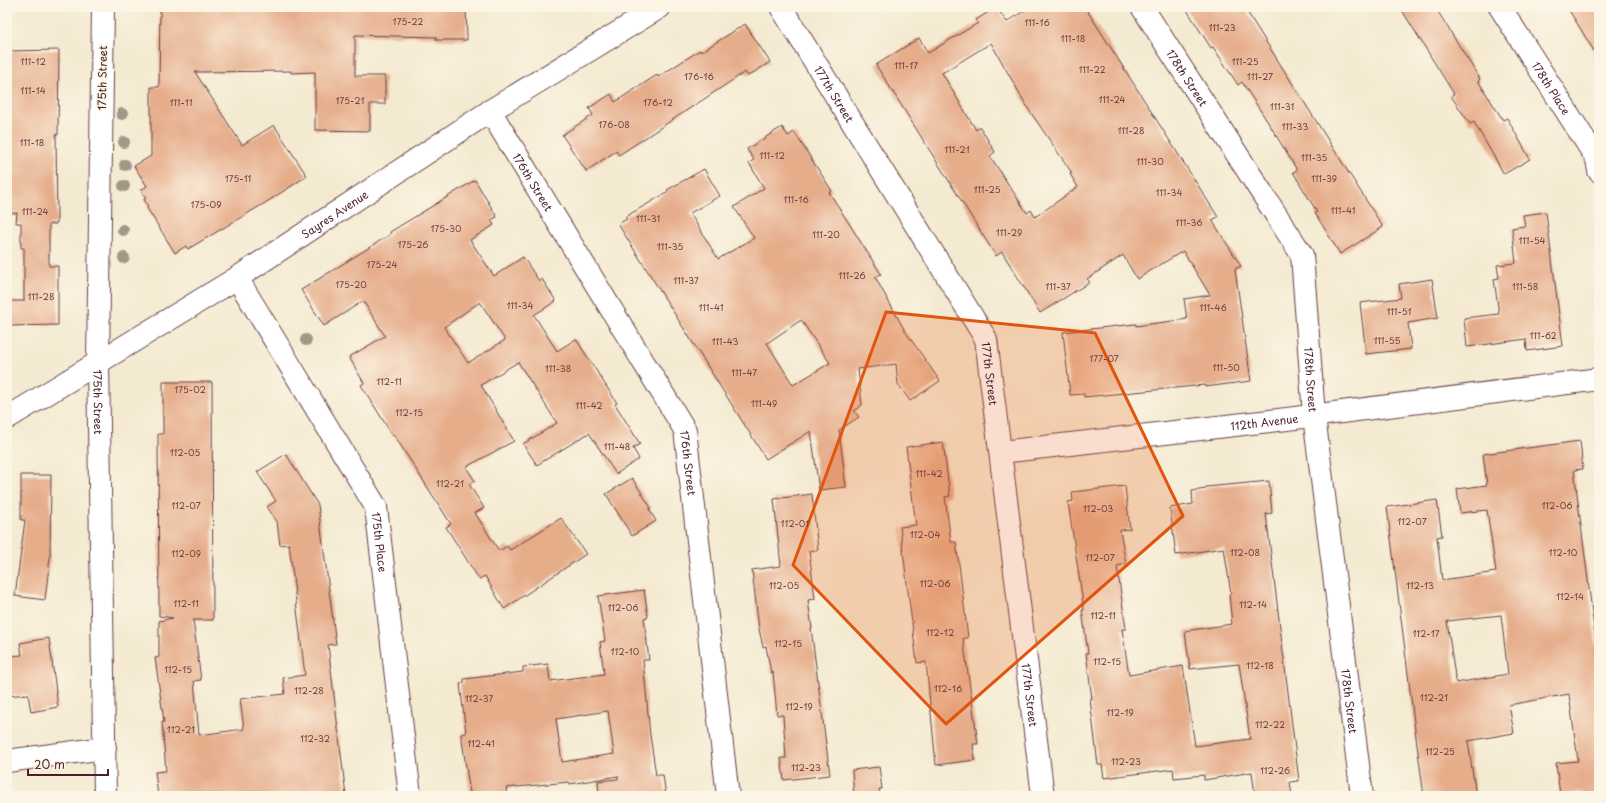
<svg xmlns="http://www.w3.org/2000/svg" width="1606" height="803" viewBox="0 0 1606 803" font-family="'Playpen Sans',sans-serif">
<rect width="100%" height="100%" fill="#fcf5e5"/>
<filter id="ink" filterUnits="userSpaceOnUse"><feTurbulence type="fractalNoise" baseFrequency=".025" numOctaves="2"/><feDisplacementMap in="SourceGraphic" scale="8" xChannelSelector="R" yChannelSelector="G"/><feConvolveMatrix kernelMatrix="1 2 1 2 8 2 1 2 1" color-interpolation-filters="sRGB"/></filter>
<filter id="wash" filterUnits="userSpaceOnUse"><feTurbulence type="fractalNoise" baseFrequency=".012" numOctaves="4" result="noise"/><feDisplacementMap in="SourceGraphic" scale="16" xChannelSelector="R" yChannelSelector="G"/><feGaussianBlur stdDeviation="0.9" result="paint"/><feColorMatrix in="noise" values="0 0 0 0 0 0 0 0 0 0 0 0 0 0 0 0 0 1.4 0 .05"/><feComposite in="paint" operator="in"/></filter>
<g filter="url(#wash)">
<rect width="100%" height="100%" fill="#f4ead1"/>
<g id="blocks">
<path fill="#e6ad8b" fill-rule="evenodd" d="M 160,7 L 466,7 L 467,40 L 436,40 L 436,37 L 355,35 L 355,76 L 385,76 L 385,104 L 370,104 L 370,131 L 315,130 L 315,72 L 291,73 L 291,71 L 195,72 L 242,145 L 274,125 L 307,176 L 265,203 L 188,249 L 186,246 L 175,253 L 147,208 L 148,207 L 144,199 L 146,198 L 141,190 L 147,186 L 134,166 L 151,156 L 151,87 L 159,87 Z
M 996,7 L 1007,22 L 1030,7 L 1085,7 L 1218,217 L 1212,220 L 1241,266 L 1235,269 L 1251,381 L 1205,387 L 1205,385 L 1084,397 L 1084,394 L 1070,395 L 1063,332 L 1136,324 L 1136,326 L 1187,319 L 1184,299 L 1210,295 L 1183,251 L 1137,279 L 1123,255 L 1087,279 L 1090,282 L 1040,313 L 1002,252 L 996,256 L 876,65 L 919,38 L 928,53 L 978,23 L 976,20 ZM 991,43 L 1029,110 L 1072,173 L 1070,174 L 1078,187 L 1035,217 L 1031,210 L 1027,213 L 990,156 L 995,152 L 980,127 L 976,130 L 942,73 Z
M 1185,7 L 1244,7 L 1383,227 L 1340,254 L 1315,213 L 1317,212 L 1293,172 L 1297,170 L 1271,127 L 1242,82 L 1238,85 L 1213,47 L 1211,48 Z
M 1400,7 L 1435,7 L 1480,79 L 1478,81 L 1503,120 L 1507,118 L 1530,159 L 1504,174 L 1474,122 L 1470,124 L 1451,96 L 1454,94 Z
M 1567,7 L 1599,7 L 1599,59 Z
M 745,24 L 770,62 L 748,76 L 745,72 L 619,155 L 616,151 L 586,171 L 562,135 L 593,115 L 589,108 L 611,94 L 615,102 L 657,75 L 658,77 L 700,50 L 701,52 Z
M 59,50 L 58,135 L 56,134 L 57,222 L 56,224 L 49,224 L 49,266 L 58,266 L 58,325 L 7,326 L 7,301 L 24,301 L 24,248 L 21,248 L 21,223 L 16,223 L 17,213 L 8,213 L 8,189 L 7,189 L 7,51 Z
M 782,127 L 788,136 L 794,132 L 832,191 L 829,192 L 881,274 L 875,277 L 905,331 L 940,381 L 910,401 L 898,384 L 896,364 L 858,369 L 862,405 L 854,411 L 859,417 L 839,430 L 846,487 L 819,490 L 811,431 L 766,459 L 618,224 L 627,219 L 625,217 L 668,192 L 667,190 L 704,169 L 720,196 L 690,213 L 718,259 L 754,238 L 734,207 L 764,188 L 749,163 L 754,160 L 747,149 ZM 801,320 L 830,363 L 793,385 L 767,343 Z
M 475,180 L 497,217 L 491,220 L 494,225 L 470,240 L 494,276 L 523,257 L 539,281 L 542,279 L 556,301 L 534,315 L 557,351 L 576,339 L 617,403 L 615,404 L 640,444 L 633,448 L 639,459 L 616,474 L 589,433 L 537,465 L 523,444 L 557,423 L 518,362 L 481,385 L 514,441 L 466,467 L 475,481 L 469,484 L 484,508 L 475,513 L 499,551 L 507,546 L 510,550 L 561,518 L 586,554 L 504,609 L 485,576 L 479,579 L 446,527 L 451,524 L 394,435 L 393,436 L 361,385 L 364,383 L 349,357 L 385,336 L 363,301 L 324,326 L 301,290 L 391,234 L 390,232 ZM 480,302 L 505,340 L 468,363 L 444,327 Z
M 1546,212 L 1563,346 L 1527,351 L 1526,339 L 1467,347 L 1464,318 L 1499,314 L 1494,279 L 1499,278 L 1497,265 L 1516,263 L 1512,228 L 1525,226 L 1523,215 Z
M 1432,279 L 1438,318 L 1408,323 L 1411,349 L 1366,354 L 1360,303 L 1401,298 L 1399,284 Z
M 163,382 L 212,382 L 213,620 L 193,620 L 201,680 L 194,681 L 199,735 L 244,729 L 240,699 L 285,694 L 283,678 L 305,675 L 289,544 L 280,545 L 277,522 L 267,507 L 276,501 L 257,472 L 286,454 L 318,505 L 336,644 L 328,645 L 346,796 L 158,796 L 155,772 L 166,771 L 162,722 L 164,722 L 155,658 L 159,657 L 159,621 L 173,618 L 159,616 L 158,434 L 163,434 Z
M 1580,441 L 1583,469 L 1574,470 L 1599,667 L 1599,796 L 1583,796 L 1582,792 L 1560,795 L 1556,763 L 1578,761 L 1569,694 L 1509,705 L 1514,733 L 1468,741 L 1476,796 L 1424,796 L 1415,730 L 1387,507 L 1437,500 L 1442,536 L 1437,537 L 1442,580 L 1496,572 L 1487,510 L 1460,513 L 1457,489 L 1487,485 L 1483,454 ZM 1501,615 L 1508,674 L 1456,683 L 1447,621 Z
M 943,442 L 950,496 L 945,497 L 951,542 L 956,542 L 959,564 L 968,638 L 963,638 L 978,744 L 973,744 L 975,760 L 936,765 L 926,662 L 917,663 L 900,527 L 916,525 L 906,447 Z
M 21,475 L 51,475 L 50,558 L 45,600 L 15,596 L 25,520 L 21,520 Z
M 632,478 L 651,508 L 649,509 L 656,521 L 632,536 L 606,494 Z
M 1269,481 L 1272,513 L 1266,514 L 1299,781 L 1290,782 L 1292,796 L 1255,796 L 1252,772 L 1204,780 L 1204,775 L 1174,778 L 1173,769 L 1104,778 L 1102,765 L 1098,765 L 1090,699 L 1092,699 L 1086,653 L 1088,653 L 1082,610 L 1084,610 L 1068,502 L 1073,501 L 1072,492 L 1125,486 L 1130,529 L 1120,530 L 1126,564 L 1117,566 L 1126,629 L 1122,629 L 1129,675 L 1183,666 L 1195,746 L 1250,739 L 1239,664 L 1190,669 L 1185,631 L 1232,624 L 1229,594 L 1231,594 L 1224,548 L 1176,555 L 1170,508 L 1193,504 L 1192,491 L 1206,489 L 1206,487 Z
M 812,494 L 818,550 L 809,551 L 815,599 L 808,600 L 812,628 L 811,628 L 830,775 L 784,780 L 781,758 L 786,758 L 783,715 L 777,715 L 773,672 L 771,673 L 766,646 L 763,647 L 759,629 L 752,570 L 781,566 L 774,499 Z
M 644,590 L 648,617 L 644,618 L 649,660 L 643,660 L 650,735 L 656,775 L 663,775 L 666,796 L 599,796 L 598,781 L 618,779 L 618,776 L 570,784 L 569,782 L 506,788 L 507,796 L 474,796 L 473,793 L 470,793 L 461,734 L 466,733 L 460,684 L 464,683 L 464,679 L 523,672 L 523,667 L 548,664 L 550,681 L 604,674 L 600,642 L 605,641 L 598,596 ZM 608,711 L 614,754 L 562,762 L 556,719 Z
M 49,638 L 58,707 L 31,712 L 28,694 L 7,696 L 7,656 L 22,655 L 20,643 Z
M 879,767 L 882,789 L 879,789 L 880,796 L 854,796 L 852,770 Z"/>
</g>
</g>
<g filter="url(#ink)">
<use href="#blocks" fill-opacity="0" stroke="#643d44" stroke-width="1"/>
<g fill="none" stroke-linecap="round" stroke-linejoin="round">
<defs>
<g id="minor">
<path id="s1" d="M 103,7 L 98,362 L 105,796"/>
<path id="s2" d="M 781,7 L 986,339 L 1043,796"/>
<path id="s3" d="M 1142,7 L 1302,255 L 1314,416 L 1362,796"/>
<path id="s4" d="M 1500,7 L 1597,159 L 1599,171"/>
<path id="s5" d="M 490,111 L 685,430 L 728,796"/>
<path id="s6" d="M 237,278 L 376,507 L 410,796"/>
<path id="s7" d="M 7,418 L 237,278 L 490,111 L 660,7"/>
<path id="s8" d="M 1001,452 L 1287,419 L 1599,379"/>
<path d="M 7,761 L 105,748"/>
</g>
</defs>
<use href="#minor" stroke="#643d44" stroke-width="24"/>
<use href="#minor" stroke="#fff" stroke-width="22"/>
</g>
<g fill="#a19988">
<circle cx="122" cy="114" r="6"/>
<circle cx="124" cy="142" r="6"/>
<circle cx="125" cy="165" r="6"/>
<circle cx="124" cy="186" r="6"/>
<circle cx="123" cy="230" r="6"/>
<circle cx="124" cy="258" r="6"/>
<circle cx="306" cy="340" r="6"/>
</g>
</g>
<path fill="#e0560e" fill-opacity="0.2" stroke="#e0560e" stroke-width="3" stroke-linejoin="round" d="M 886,312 L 1095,333 L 1183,516 L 946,724 L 793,565 Z"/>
<g text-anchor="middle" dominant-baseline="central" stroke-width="3" stroke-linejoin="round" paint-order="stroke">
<g font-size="9" fill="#714243">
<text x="408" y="21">175-22</text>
<text x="1037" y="22">111-16</text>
<text x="1222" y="27">111-23</text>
<text x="1073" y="38">111-18</text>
<text x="33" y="61">111-12</text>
<text x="1245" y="61">111-25</text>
<text x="906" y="65">111-17</text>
<text x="1092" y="69">111-22</text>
<text x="699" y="76">176-16</text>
<text x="1260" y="76">111-27</text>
<text x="33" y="90">111-14</text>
<text x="1112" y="99">111-24</text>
<text x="350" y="100">175-21</text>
<text x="181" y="102">111-11</text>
<text x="658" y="102">176-12</text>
<text x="1282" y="106">111-31</text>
<text x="614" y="124">176-08</text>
<text x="1295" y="126">111-33</text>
<text x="1131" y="130">111-28</text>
<text x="32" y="142">111-18</text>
<text x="957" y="149">111-21</text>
<text x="772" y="155">111-12</text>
<text x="1314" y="157">111-35</text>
<text x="1150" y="161">111-30</text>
<text x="238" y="178">175-11</text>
<text x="1324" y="178">111-39</text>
<text x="987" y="189">111-25</text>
<text x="1169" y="192">111-34</text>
<text x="796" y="199">111-16</text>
<text x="206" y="204">175-09</text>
<text x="1343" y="210">111-41</text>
<text x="35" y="211">111-24</text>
<text x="648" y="218">111-31</text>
<text x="1189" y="222">111-36</text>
<text x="446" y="228">175-30</text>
<text x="1009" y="232">111-29</text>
<text x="826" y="234">111-20</text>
<text x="1532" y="240">111-54</text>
<text x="413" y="244">175-26</text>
<text x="670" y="246">111-35</text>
<text x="382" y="264">175-24</text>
<text x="852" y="275">111-26</text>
<text x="686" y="280">111-37</text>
<text x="351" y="284">175-20</text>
<text x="1058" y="286">111-37</text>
<text x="1525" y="286">111-58</text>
<text x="41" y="296">111-28</text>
<text x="520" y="305">111-34</text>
<text x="711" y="307">111-41</text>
<text x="1213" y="307">111-46</text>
<text x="1399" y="311">111-51</text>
<text x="1543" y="335">111-62</text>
<text x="1387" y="340">111-55</text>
<text x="725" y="341">111-43</text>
<text x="1104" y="358">177-07</text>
<text x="1226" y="367">111-50</text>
<text x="558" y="368">111-38</text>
<text x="744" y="372">111-47</text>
<text x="389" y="381">112-11</text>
<text x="190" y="389">175-02</text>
<text x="764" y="403">111-49</text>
<text x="589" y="405">111-42</text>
<text x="409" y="412">112-15</text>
<text x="617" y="446">111-48</text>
<text x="185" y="452">112-05</text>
<text x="929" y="473">111-42</text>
<text x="450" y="483">112-21</text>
<text x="186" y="505">112-07</text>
<text x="1557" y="505">112-06</text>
<text x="1098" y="508">112-03</text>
<text x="1412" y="521">112-07</text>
<text x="795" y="523">112-01</text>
<text x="925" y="534">112-04</text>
<text x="1245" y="552">112-08</text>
<text x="1563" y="552">112-10</text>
<text x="186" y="553">112-09</text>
<text x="1100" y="557">112-07</text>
<text x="935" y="583">112-06</text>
<text x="784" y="585">112-05</text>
<text x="1420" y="585">112-13</text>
<text x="1570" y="596">112-14</text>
<text x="186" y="603">112-11</text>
<text x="1253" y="604">112-14</text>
<text x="623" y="607">112-06</text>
<text x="1103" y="615">112-11</text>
<text x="940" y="632">112-12</text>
<text x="1426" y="633">112-17</text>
<text x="788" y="643">112-15</text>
<text x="625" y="651">112-10</text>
<text x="1107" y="661">112-15</text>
<text x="1260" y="665">112-18</text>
<text x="178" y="669">112-15</text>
<text x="948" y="688">112-16</text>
<text x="309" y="690">112-28</text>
<text x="1434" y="697">112-21</text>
<text x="479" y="698">112-37</text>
<text x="799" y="706">112-19</text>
<text x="1120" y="712">112-19</text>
<text x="1270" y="724">112-22</text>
<text x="181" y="729">112-21</text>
<text x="315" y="738">112-32</text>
<text x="481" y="743">112-41</text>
<text x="1440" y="751">112-25</text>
<text x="1126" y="761">112-23</text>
<text x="806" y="767">112-23</text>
<text x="1275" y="770">112-26</text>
</g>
<g font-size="11" fill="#4a1f2b" stroke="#fcf5e5">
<text stroke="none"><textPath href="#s3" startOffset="84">178th Street</textPath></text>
<text transform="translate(102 78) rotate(-89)">175th Street</text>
<text stroke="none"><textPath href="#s4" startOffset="96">178th Place</textPath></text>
<text stroke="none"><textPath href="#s2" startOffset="102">177th Street</textPath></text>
<text stroke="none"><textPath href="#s5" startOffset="83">176th Street</textPath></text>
<text stroke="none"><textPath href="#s7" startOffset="386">Sayres Avenue</textPath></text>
<text stroke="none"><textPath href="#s2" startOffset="425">177th Street</textPath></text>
<text stroke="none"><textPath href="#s3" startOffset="420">178th Street</textPath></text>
<text stroke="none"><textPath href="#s1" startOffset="395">175th Street</textPath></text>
<text stroke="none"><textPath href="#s8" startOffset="265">112th Avenue</textPath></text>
<text stroke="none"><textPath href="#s5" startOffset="407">176th Street</textPath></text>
<text stroke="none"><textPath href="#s6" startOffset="303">175th Place</textPath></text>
<text stroke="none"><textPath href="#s2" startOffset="749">177th Street</textPath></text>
<text stroke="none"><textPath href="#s3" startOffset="744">178th Street</textPath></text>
</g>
</g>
<rect width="1606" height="803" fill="none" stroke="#fcf5e5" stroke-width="24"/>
<path d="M28 769v6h80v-6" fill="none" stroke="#4a1f2b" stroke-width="2"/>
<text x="34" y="769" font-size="12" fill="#4a1f2b" stroke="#fcf5e5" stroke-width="3" paint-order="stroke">20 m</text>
</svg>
